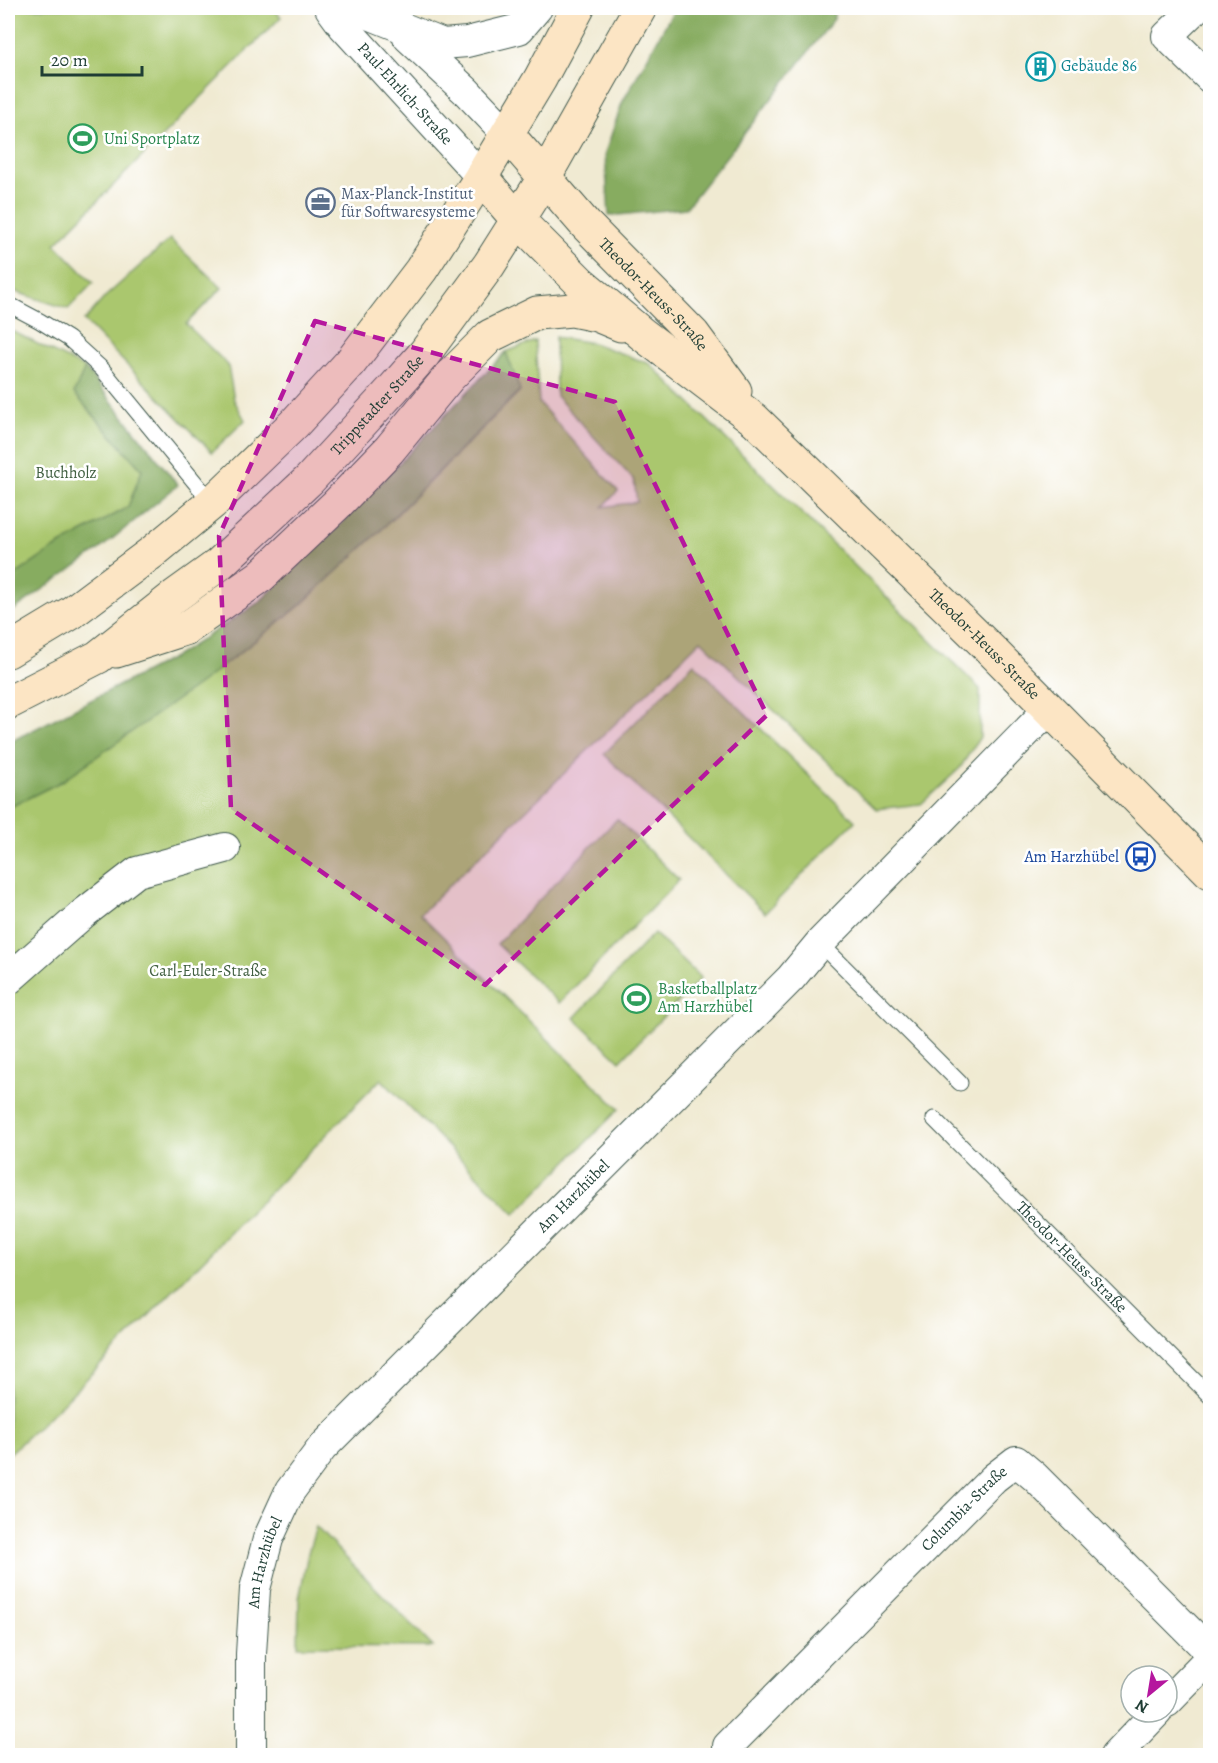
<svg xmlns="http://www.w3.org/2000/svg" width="1218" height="1763" viewBox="0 0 1218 1763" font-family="Alegreya,serif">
<rect width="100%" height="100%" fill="#fff"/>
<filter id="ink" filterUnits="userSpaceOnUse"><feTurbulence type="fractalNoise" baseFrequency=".0167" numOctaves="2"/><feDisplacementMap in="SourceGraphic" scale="12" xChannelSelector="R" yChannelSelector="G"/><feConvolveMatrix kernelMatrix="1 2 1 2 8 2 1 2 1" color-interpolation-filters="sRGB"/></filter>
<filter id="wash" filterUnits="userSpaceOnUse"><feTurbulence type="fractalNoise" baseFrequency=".008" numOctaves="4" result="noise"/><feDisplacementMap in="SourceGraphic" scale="24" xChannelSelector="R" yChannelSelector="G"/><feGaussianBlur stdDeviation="1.35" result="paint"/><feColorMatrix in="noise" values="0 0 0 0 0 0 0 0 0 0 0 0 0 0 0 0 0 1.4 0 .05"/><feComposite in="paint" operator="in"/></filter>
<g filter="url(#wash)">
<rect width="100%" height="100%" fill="#f0ead2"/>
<path fill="#aac76e" stroke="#648251" stroke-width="1.5" d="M 8,8 L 273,8 L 281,17 L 55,244 L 93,283 L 68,309 L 10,290 L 8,288 Z
M 170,239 L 222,288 L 186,324 L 228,365 L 234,400 L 245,420 L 212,452 L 84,321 L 106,296 Z
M 8,329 L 85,368 L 74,393 L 142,470 L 128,507 L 55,548 L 8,580 Z
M 555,337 L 593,343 L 650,364 L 980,689 L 980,737 L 960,768 L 921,804 L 876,809 L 701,640 L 420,914 L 619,1109 L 515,1214 L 381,1079 L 60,1406 L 8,1455 L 8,808 L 62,781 L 202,682 L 297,608 L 379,532 L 520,391 L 506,352 L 535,341 L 539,403 L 618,491 L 603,507 L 637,502 L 634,480 L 556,396 Z
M 694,663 L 855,821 L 765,913 L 604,754 Z
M 617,819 L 679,880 L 559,1003 L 497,944 Z
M 654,933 L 701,978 L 620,1061 L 574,1018 Z
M 316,1527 L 433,1647 L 298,1646 L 299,1599 L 308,1553 Z"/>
<path fill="#87ac61" stroke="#53744a" stroke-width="1.5" d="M 424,8 L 487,8 L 474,15 L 446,15 Z
M 675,8 L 834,8 L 834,19 L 686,208 L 609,216 L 605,153 L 622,103 Z
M 506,352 L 520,390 L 379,532 L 297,608 L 202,682 L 62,781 L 8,808 L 8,743 L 178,655 L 258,603 L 331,534 Z
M 85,368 L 178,485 L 100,549 L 8,614 L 8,580 L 55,548 L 128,507 L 142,470 L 74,393 Z"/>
</g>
<g filter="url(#ink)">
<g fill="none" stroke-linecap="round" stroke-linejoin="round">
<defs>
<g id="lane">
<path d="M 8,304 L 40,321 L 69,339 L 102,369 L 212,503"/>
<path d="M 820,943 L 960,1083"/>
<path id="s1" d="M 934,1119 L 1210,1396"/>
</g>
<g id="street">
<path id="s2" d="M 330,8 L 344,27 L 481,177"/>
<path d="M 354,8 L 443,44 L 467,42 L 519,29 L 537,8"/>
<path d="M 1196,8 L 1167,36 L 1210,78"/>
<path d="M 408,37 L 467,92 L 508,135"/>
<path d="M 8,980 L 84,913 L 137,872 L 225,848"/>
<path d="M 1167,1702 L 1210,1658"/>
<path id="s3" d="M 251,1756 L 251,1654 L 255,1589 L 268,1539 L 290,1491 L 322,1448 L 791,978 L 820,943 L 1049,709"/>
<path id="s4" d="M 728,1756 L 728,1746 L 994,1478 L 1016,1461 L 1035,1477 L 1210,1652"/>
<path d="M 1115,1756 L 1157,1712"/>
</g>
<g id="secondary">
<path id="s5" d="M 508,135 L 585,224 L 693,334 L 735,391"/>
<path id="s6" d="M 481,177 L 517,219 L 581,283 L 642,334 L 755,420 L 990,649 L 1210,872"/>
<path d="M 8,651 L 71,613 L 154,551 L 212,503 L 293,425 L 350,363 L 421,270 L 481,177 L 540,79 L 578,8"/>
<path d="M 116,651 L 187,628 L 261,576 L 336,505 L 389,450 L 449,377 L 490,336 L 537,313 L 572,310 L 597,315 L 621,325"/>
<path id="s7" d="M 8,703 L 98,657 L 175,596 L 218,565 L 309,480 L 392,390 L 424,354 L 489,265 L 544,178 L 640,8"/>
</g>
</defs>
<use href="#lane" stroke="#3e574c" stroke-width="17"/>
<use href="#street" stroke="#3e574c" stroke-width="32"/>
<use href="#secondary" stroke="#3e574c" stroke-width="35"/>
<use href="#lane" stroke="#fff" stroke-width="15"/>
<use href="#street" stroke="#fff" stroke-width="30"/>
<use href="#secondary" stroke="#fce5c4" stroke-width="33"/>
</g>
</g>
<path fill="#b5179e" fill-opacity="0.2" stroke="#b5179e" stroke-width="4.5" stroke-dasharray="12 8" stroke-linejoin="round" d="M 315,321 L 615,402 L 767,715 L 485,985 L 231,809 L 219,536 Z"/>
<defs>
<symbol id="building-ring" viewBox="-11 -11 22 22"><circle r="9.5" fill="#fff" stroke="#0f9aa8" stroke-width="1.5"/><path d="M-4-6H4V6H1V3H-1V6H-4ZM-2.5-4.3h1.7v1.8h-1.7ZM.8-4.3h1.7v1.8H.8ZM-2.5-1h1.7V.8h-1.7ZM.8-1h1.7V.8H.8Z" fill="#0f9aa8"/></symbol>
<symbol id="stadium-ring" viewBox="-11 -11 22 22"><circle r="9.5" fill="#fff" stroke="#2e9e5b" stroke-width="1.5"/><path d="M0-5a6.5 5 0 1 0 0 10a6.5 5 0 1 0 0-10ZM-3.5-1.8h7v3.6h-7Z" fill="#2e9e5b"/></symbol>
<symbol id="office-ring" viewBox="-11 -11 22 22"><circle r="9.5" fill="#fff" stroke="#5c6f8a" stroke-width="1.5"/><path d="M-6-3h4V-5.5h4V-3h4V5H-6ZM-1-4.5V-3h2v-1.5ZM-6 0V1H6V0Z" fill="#5c6f8a"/></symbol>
<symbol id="bus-ring" viewBox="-11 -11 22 22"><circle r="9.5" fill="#fff" stroke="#1a4fb4" stroke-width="1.5"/><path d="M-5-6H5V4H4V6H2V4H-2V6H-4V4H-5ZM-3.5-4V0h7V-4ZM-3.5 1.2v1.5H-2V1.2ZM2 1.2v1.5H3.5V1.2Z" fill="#1a4fb4"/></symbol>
</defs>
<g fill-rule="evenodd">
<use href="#building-ring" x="1024" y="50" width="33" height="33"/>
<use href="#stadium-ring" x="66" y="122" width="33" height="33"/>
<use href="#office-ring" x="304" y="186" width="33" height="33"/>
<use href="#bus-ring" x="1124" y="840" width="33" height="33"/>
<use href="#stadium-ring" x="620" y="982" width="33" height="33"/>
</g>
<g text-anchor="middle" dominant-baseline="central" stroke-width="5" stroke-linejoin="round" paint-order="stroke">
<g font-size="16" fill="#0d838f" stroke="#fff" text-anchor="start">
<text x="1061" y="66">Gebäude 86</text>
</g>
<g font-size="16" fill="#1f3d34" stroke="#fff">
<text stroke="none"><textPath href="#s2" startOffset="114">Paul-Ehrlich-Straße</textPath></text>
<text stroke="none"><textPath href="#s5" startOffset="216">Theodor-Heuss-Straße</textPath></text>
<text stroke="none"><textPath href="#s7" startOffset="478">Trippstadter Straße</textPath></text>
<text stroke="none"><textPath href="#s6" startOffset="688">Theodor-Heuss-Straße</textPath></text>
<text stroke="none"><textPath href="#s3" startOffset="681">Am Harzhübel</textPath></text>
<text stroke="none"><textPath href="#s1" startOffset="195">Theodor-Heuss-Straße</textPath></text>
<text stroke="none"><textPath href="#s4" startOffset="345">Columbia-Straße</textPath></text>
<text stroke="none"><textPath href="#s3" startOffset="195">Am Harzhübel</textPath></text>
</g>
<g font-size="16" fill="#27864d" stroke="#fff" text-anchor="start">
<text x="104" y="139">Uni Sportplatz</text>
<text x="658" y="989">Basketballplatz<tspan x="658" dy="18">Am Harzhübel</tspan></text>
</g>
<g font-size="16" fill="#4e5e75" stroke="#fff" text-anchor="start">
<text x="341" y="194">Max-Planck-Institut<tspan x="341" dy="18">für Softwaresysteme</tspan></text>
</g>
<g font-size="16" fill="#426042" stroke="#fff">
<text x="66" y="473">Buchholz</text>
<text x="208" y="971">Carl-Euler-Straße</text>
</g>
<g font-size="16" fill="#164399" stroke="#fff" text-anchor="end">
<text x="1119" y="857">Am Harzhübel</text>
</g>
</g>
<rect width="1218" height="1763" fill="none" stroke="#fff" stroke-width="30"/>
<g transform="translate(1149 1694) rotate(210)"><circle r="28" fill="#ffffff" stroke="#a5b1ae" stroke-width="1.5"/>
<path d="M0-4.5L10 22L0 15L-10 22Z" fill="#b5179e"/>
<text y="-9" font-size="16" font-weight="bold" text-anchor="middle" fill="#1f3d34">N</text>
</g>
<path d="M42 66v9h100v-9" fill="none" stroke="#1f3d34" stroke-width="3"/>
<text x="51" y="66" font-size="18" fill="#1f3d34" stroke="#ffffff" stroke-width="4.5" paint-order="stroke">20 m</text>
</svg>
